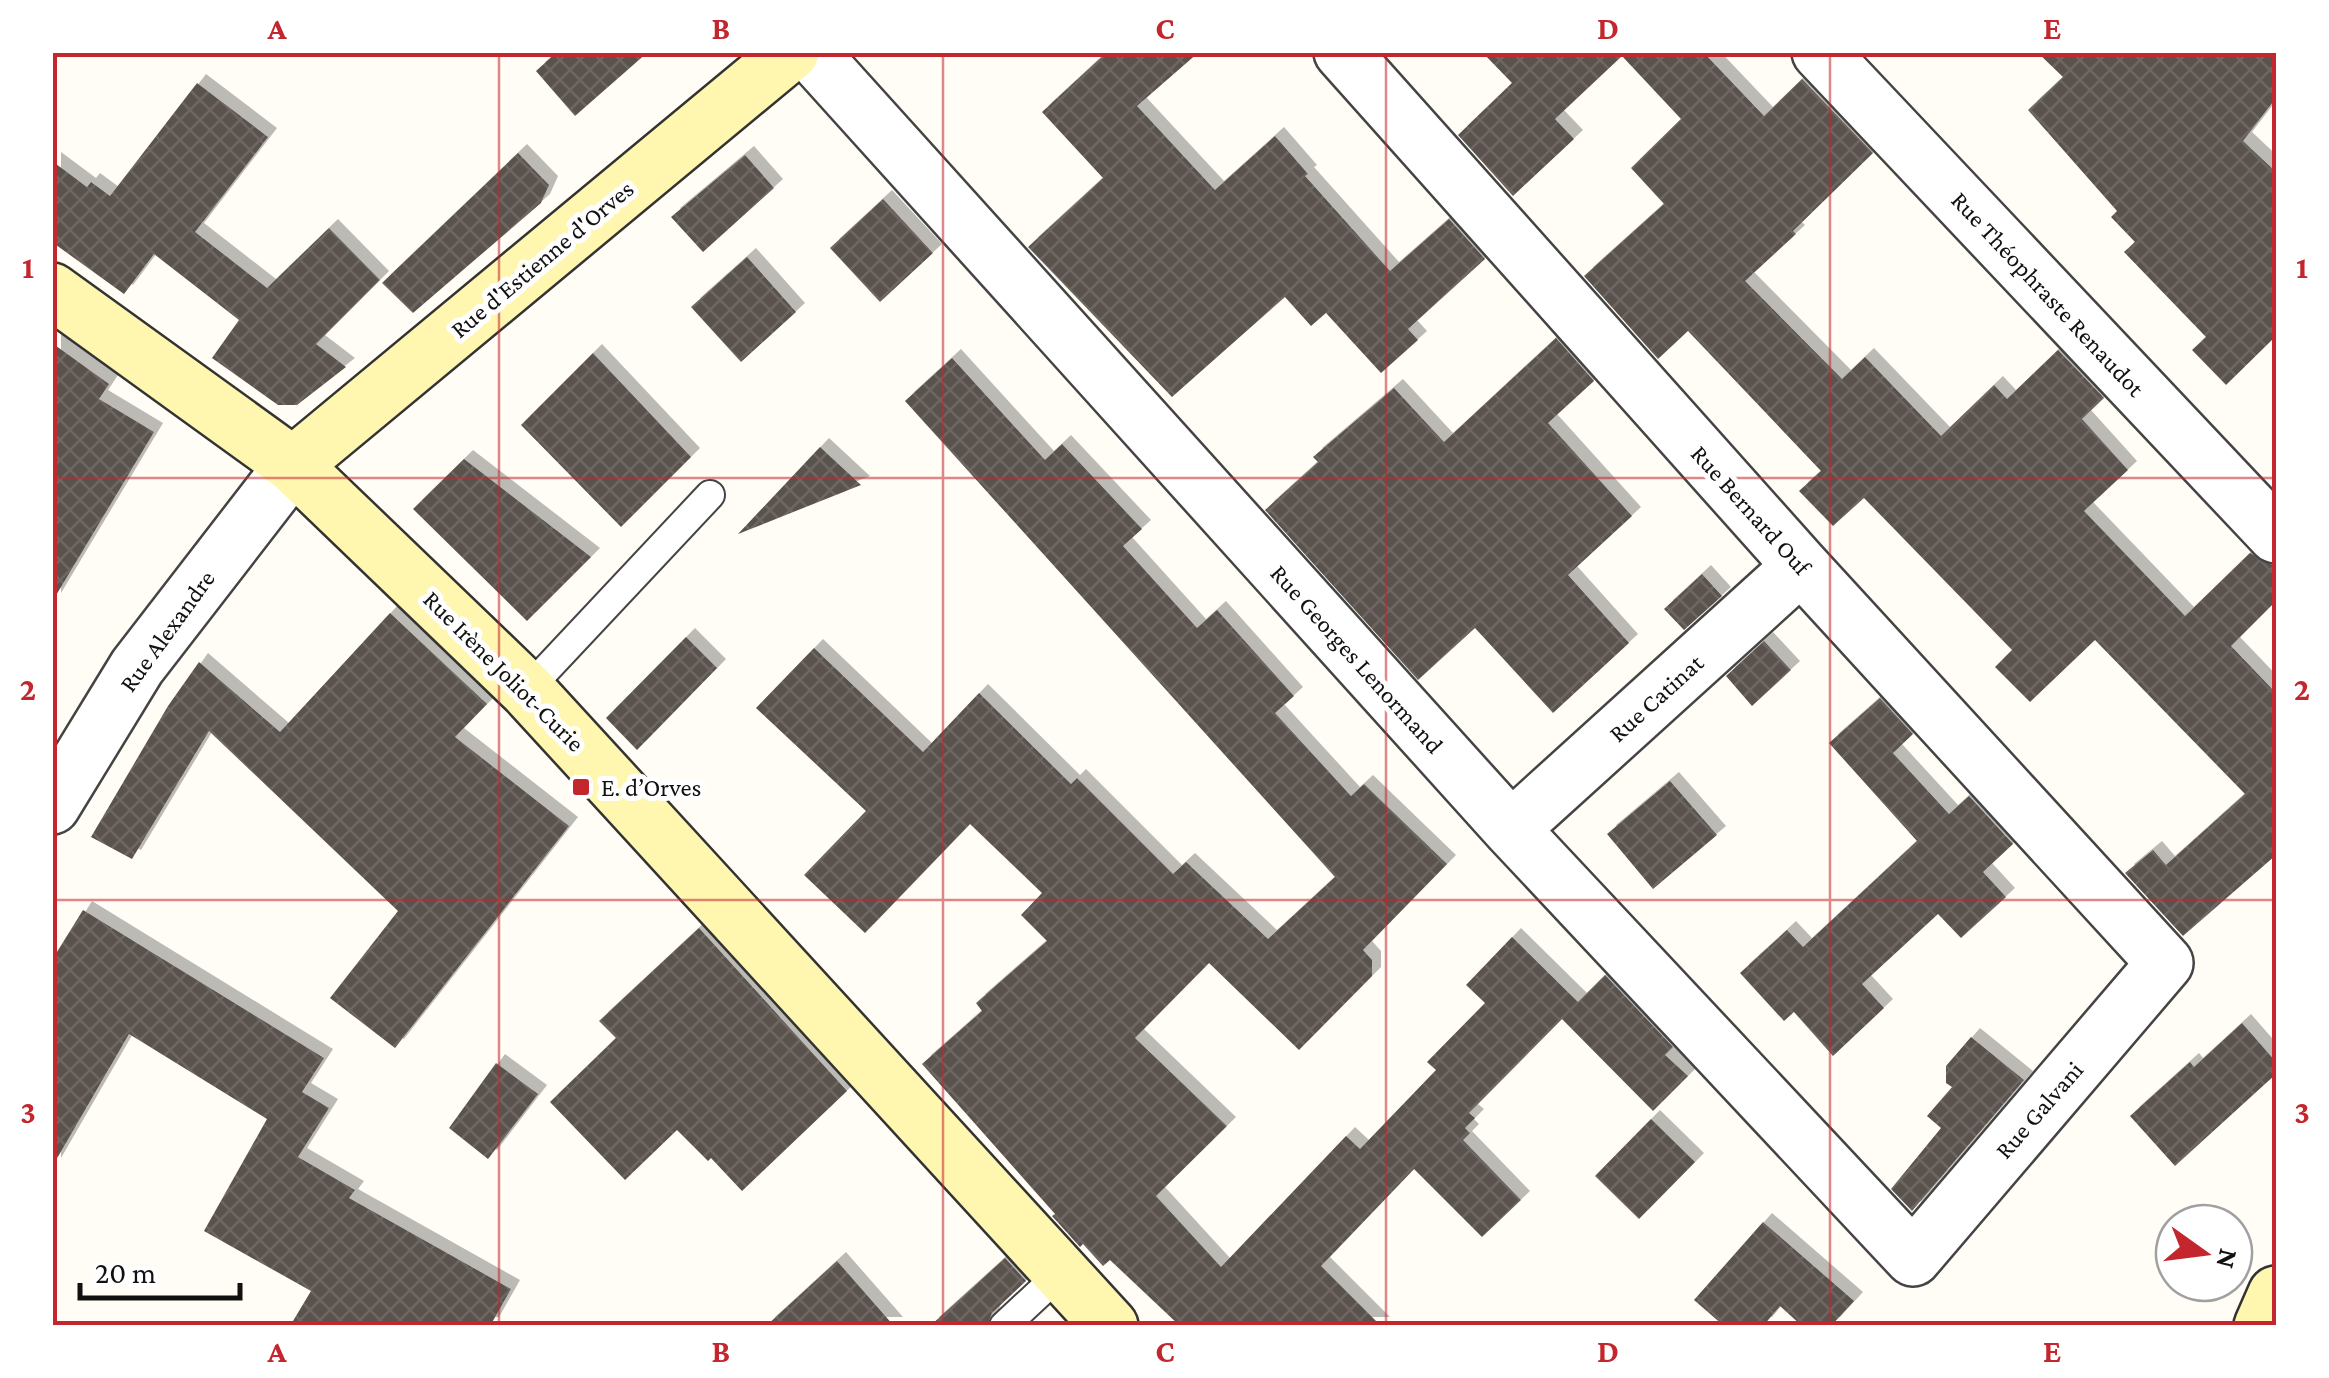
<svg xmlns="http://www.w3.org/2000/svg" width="2329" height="1378" viewBox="0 0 2329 1378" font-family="'Crimson Pro',serif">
<defs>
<pattern id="building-cross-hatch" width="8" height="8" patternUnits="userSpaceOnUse" patternTransform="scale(2.5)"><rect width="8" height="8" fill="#5a524d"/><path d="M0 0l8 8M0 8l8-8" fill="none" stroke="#6d6662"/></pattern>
<filter id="shadow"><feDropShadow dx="9" dy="-9" stdDeviation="0" flood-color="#0004"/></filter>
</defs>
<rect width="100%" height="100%" fill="#fffdf5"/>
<path fill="url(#building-cross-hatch)" filter="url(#shadow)" d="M 557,52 L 648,52 L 575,116 L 536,71 Z
M 1107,52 L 1199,52 L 1137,106 L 1215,190 L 1275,136 L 1308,174 L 1305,176 L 1390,271 L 1449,219 L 1485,259 L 1408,329 L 1418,340 L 1381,373 L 1326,313 L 1311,326 L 1285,297 L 1172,397 L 1028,247 L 1103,178 L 1042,112 Z
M 1482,52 L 1703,52 L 1764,116 L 1802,79 L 1873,153 L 1793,231 L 1796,234 L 1745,281 L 1842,379 L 1865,357 L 1941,436 L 1994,385 L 2007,399 L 2058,350 L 2104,398 L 2082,419 L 2128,470 L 2084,511 L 2185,616 L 2250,553 L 2276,567 L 2276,601 L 2231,646 L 2276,693 L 2276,855 L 2183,936 L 2125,873 L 2153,850 L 2166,865 L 2245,794 L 2095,640 L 2030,702 L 1995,667 L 2012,650 L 1864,498 L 1833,526 L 1799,491 L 1821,471 L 1688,331 L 1658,359 L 1584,276 L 1664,204 L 1631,168 L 1681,119 L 1622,56 L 1555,119 L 1574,139 L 1513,196 L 1458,135 L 1512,83 Z
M 2037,52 L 2276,52 L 2276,98 L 2243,141 L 2276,172 L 2276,336 L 2226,385 L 2192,350 L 2206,337 L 2124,252 L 2135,242 L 2111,217 L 2117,211 L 2028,110 L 2063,77 Z
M 197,83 L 268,137 L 195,232 L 267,288 L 329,228 L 380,280 L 316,344 L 346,367 L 297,405 L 278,405 L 212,358 L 239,320 L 154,254 L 124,294 L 52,242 L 52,161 L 87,187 L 91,182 L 110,196 Z
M 518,153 L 549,185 L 541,203 L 413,313 L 382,283 Z
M 745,155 L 774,188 L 703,252 L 671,217 Z
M 883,199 L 933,253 L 880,302 L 830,248 Z
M 747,257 L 796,312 L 741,362 L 691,307 Z
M 1556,338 L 1594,381 L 1548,423 L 1632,516 L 1568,575 L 1629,643 L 1553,713 L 1475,628 L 1418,680 L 1265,510 L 1318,462 L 1313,457 L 1394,388 L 1444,442 Z
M 52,343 L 109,384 L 99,399 L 154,432 L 52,602 Z
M 593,353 L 691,457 L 621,527 L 521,425 Z
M 952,358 L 1045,460 L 1062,444 L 1142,529 L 1123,546 L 1197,628 L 1217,610 L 1294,696 L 1275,713 L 1351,796 L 1364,784 L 1447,864 L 1363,950 L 1372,960 L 1372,976 L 1299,1050 L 1209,963 L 1135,1038 L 1227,1126 L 1156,1196 L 1221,1267 L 1346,1136 L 1360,1149 L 1436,1070 L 1427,1062 L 1485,1003 L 1466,985 L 1512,937 L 1578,1002 L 1605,975 L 1673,1047 L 1665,1055 L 1688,1076 L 1653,1111 L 1562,1019 L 1469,1113 L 1475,1118 L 1465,1128 L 1470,1133 L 1463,1140 L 1521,1200 L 1482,1237 L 1414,1169 L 1321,1266 L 1381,1326 L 1180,1326 L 1110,1260 L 1103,1266 L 1083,1244 L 1080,1247 L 1052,1216 L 1055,1214 L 922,1064 L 982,1011 L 976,1003 L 1047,941 L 1021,915 L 1042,893 L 970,824 L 865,933 L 804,875 L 866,811 L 756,708 L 814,648 L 923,752 L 979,693 L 1071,784 L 1077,778 L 1173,874 L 1186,862 L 1268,939 L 1335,877 L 905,401 Z
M 820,447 L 861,485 L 738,534 Z
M 464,459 L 591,557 L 527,621 L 413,509 Z
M 1702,574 L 1722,596 L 1684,630 L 1664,609 Z
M 390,613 L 487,704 L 455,737 L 569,826 L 395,1048 L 330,998 L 398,911 L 209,731 L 132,859 L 91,837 L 168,706 L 199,662 L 280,732 Z
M 686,637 L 717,668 L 637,750 L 606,718 Z
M 1764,641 L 1791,670 L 1752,706 L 1726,676 Z
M 1880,698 L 1913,734 L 1893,753 L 1949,814 L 1969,796 L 2013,844 L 1983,872 L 2006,897 L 1961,938 L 1938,914 L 1862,984 L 1884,1008 L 1833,1056 L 1794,1012 L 1784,1021 L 1740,973 L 1787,930 L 1803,947 L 1917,841 L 1829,743 Z
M 1670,781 L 1717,835 L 1653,889 L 1607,834 Z
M 83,910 L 324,1058 L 302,1092 L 329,1108 L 298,1157 L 355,1190 L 349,1198 L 511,1289 L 490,1326 L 290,1326 L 311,1291 L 204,1231 L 267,1119 L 129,1034 L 52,1167 L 52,960 Z
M 699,928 L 847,1091 L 742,1191 L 711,1158 L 708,1161 L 677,1130 L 625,1180 L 550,1102 L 616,1038 L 599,1021 Z
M 2242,1023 L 2276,1062 L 2276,1074 L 2175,1166 L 2130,1116 L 2190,1062 L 2194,1067 Z
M 1971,1037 L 2024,1080 L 1912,1211 L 1891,1189 L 1941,1128 L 1927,1116 L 1952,1087 L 1946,1083 L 1946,1066 Z
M 496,1063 L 538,1094 L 488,1159 L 449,1128 Z
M 1651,1119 L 1695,1162 L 1639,1219 L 1595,1176 Z
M 1763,1222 L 1854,1301 L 1831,1326 L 1802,1326 L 1780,1306 L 1763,1326 L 1724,1326 L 1694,1300 Z
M 1005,1258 L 1026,1281 L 992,1313 L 987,1326 L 930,1326 Z
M 837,1261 L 894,1326 L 766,1326 Z"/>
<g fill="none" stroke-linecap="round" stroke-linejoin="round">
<defs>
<path id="lane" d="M 527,690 L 710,495
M 1004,1326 L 1062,1272"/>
<path id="street" d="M 810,52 L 1511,829 L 1913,1258 L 2165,963 L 1801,566 L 1342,52
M 1820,52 L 2276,535
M 52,806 L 137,667 L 293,465
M 1511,829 L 1801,566"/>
<path id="secondary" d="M 52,291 L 293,465 L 527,690 L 1110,1326
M 293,465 L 791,52
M 2262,1326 L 2276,1294"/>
</defs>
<use href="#lane" stroke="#444" stroke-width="32"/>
<use href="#street" stroke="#444" stroke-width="60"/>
<use href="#secondary" stroke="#333" stroke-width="60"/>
<use href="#lane" stroke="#fff" stroke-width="28"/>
<use href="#street" stroke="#fff" stroke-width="55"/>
<use href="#secondary" stroke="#fff6b0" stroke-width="55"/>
</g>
<path fill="none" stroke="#c4262e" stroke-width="2.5" stroke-opacity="0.55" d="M 499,52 L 499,1326M 943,52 L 943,1326M 1386,52 L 1386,1326M 1830,52 L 1830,1326M 52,478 L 2276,478M 52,900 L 2276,900"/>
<rect fill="#c4262e" stroke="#fff" stroke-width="4" x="571" y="777" width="20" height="20" rx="5"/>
<g text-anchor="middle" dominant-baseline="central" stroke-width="10" stroke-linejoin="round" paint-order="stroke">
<g font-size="25" fill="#111" stroke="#fff">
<text transform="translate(542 259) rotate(-40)">Rue d'Estienne d'Orves</text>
<text transform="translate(2048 294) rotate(47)">Rue Théophraste Renaudot</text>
<text transform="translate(1751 510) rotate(48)">Rue Bernard Ouf</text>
<text transform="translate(167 631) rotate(-54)">Rue Alexandre</text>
<text transform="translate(1357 659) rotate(48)">Rue Georges Lenormand</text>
<text transform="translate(504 671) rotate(45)">Rue Irène Joliot-Curie</text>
<text transform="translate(1656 698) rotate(-42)">Rue Catinat</text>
<text transform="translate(2039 1110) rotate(-49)">Rue Galvani</text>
</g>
<g font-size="25" fill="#111" stroke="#fff" text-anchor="start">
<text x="601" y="787">E. d’Orves</text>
</g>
</g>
<rect width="2329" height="1378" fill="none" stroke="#ffffff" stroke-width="110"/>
<g transform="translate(2204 1253) rotate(104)"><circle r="48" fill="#ffffff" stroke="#a0a0a0" stroke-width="2.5"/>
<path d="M0-8L18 38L0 25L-18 38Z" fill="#c4262e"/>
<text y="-15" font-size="28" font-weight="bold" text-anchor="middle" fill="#111111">N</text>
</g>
<path d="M80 1283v15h160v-15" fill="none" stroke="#111111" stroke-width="5"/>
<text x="95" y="1283" font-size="30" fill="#111111" stroke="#ffffff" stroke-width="8" paint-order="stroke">20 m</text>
<rect x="55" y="55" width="2219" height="1268" fill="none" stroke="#c4262e" stroke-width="4"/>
<g font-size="32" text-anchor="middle" font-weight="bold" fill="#c4262e">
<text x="277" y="39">A</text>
<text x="721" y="39">B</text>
<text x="1165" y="39">C</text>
<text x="1608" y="39">D</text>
<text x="2052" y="39">E</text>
<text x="28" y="278">1</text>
<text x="2302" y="278">1</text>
<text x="28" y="700">2</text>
<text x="2302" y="700">2</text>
<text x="28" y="1123">3</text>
<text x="2302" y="1123">3</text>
<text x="277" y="1362">A</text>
<text x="721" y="1362">B</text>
<text x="1165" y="1362">C</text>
<text x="1608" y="1362">D</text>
<text x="2052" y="1362">E</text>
</g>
</svg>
